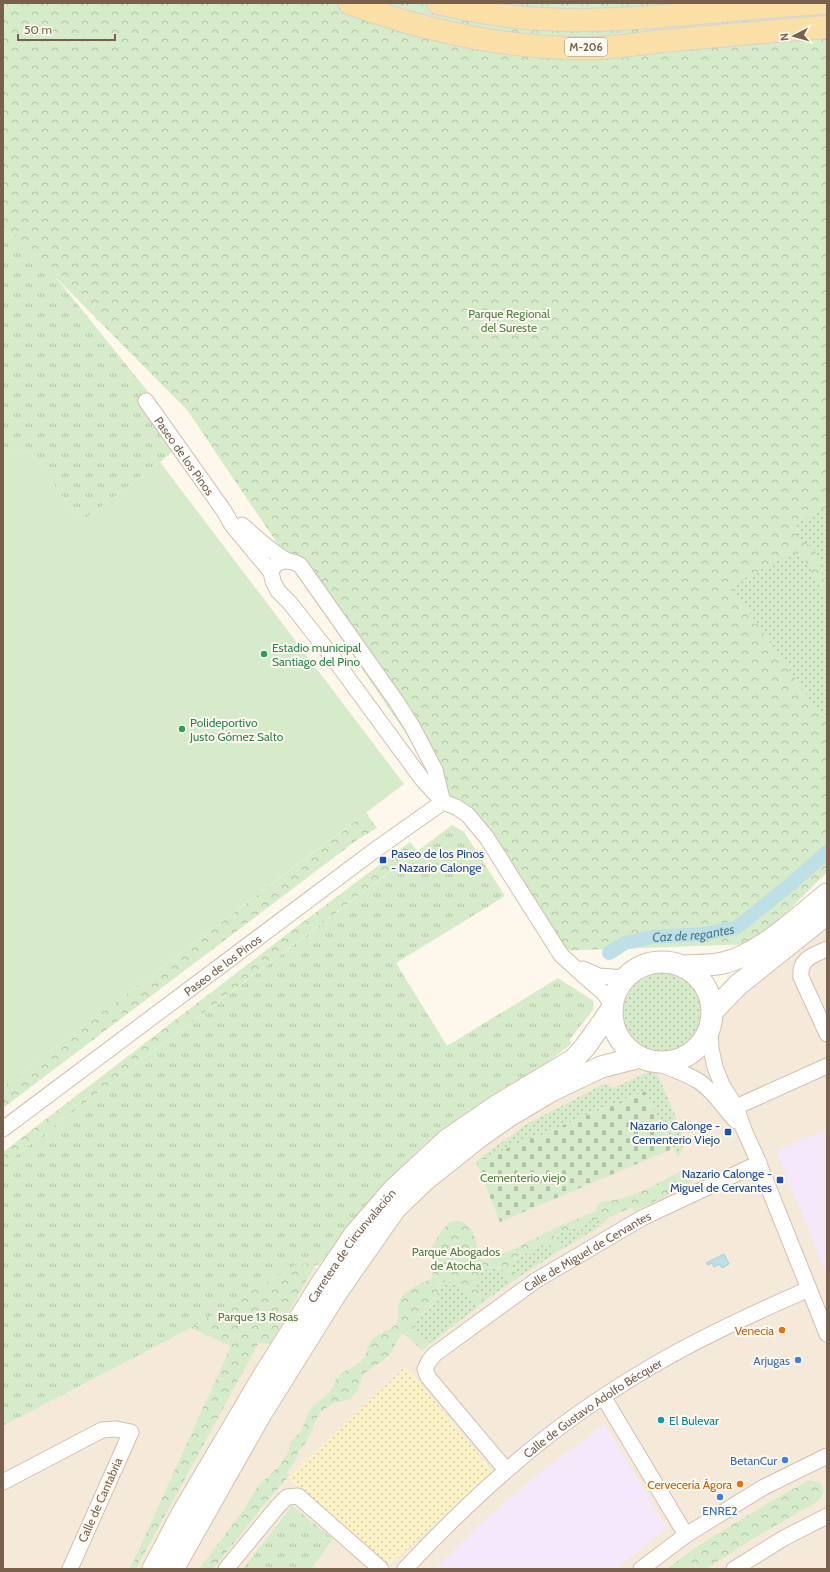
<svg xmlns="http://www.w3.org/2000/svg" width="830" height="1572" viewBox="0 0 830 1572" font-family="Cabin,sans-serif">
<defs>
<pattern id="grass-tufts" width="24" height="20" patternUnits="userSpaceOnUse"><rect width="24" height="20" fill="#d5ebc9"/><path d="M3 7l-1-3M5 7V3M7 7l1-3M15 17l-1-3M17 17v-4M19 17l1-3" fill="none" stroke="#b2c2a5"/></pattern>
<pattern id="forest-crowns" width="20" height="18" patternUnits="userSpaceOnUse"><rect width="20" height="18" fill="#d5ebc9"/><path d="M2 6a3 3 0 1 1 6 0M12 15a3 3 0 1 1 6 0" fill="none" stroke="#b2c2a5"/></pattern>
<pattern id="sand-dots" width="8" height="8" patternUnits="userSpaceOnUse"><rect width="8" height="8" fill="#fbf3c7"/><path d="M2 2h.1M6 6h.1" fill="none" stroke="#d0c8a4" stroke-width="1.8" stroke-linecap="round"/></pattern>
<pattern id="cemetery-stones" width="16" height="16" patternUnits="userSpaceOnUse"><rect width="16" height="16" fill="#d5ebc9"/><path d="M2 7V4a2 2 0 0 1 4 0v3zM10 15v-3a2 2 0 0 1 4 0v3z" fill="#b2c2a5"/></pattern>
<pattern id="garden-dots" width="8" height="8" patternUnits="userSpaceOnUse"><rect width="8" height="8" fill="#d5ebc9"/><path d="M2 2h.1M6 6h.1" fill="none" stroke="#b2c2a5" stroke-width="1.8" stroke-linecap="round"/></pattern>
</defs>
<rect width="100%" height="100%" fill="#fdf7ec"/>
<path fill="#f5eada" d="M 827,923 L 827,1569 L 3,1569 L 3,1426 L 191,1328 L 294,1266 L 309,1263 L 349,1285 L 406,1210 L 479,1144 L 598,1076 L 654,1062 L 675,1061 L 693,1052 L 706,1036 L 710,1026 L 737,997 Z"/>
<path fill="#f4e8fa" d="M 827,1130 L 827,1276 L 776,1150 Z
M 605,1424 L 667,1528 L 616,1569 L 435,1569 L 475,1529 L 508,1499 L 546,1468 Z"/>
<path fill="url(#grass-tufts)" d="M 3,212 L 149,393 L 184,442 L 160,462 L 81,522 L 30,452 L 3,449 Z
M 452,825 L 464,832 L 505,896 L 396,963 L 447,1046 L 558,978 L 592,1000 L 594,1003 L 593,1010 L 570,1039 L 571,1044 L 545,1064 L 520,1078 L 462,1116 L 426,1143 L 392,1176 L 319,1265 L 315,1266 L 309,1263 L 294,1266 L 191,1328 L 3,1426 L 3,1165 Z
M 292,1506 L 333,1539 L 311,1569 L 243,1569 Z"/>
<path fill="url(#forest-crowns)" fill-rule="evenodd" d="M 3,3 L 827,3 L 827,872 L 755,944 L 553,951 L 187,410 L 3,224 Z
M 366,813 L 377,828 L 357,840 L 3,1108 L 3,1087 Z
M 410,842 L 417,851 L 3,1165 L 3,1152 L 295,928 Z
M 685,1169 L 692,1183 L 635,1211 L 632,1207 L 608,1218 L 601,1226 L 556,1253 L 554,1249 L 547,1244 L 543,1244 L 515,1258 L 512,1262 L 513,1268 L 519,1277 L 510,1283 L 506,1274 L 499,1267 C 490,1266 477,1273 478,1283 C 478,1288 481,1294 483,1299 L 486,1300 L 421,1351 L 420,1348 L 405,1334 C 397,1336 396,1344 392,1351 C 384,1363 374,1365 365,1373 C 358,1380 361,1390 353,1395 L 351,1399 L 332,1403 L 319,1414 L 305,1444 L 298,1452 L 296,1460 L 287,1472 L 287,1474 L 289,1476 L 268,1500 L 213,1569 L 199,1569 L 245,1508 L 258,1486 L 281,1464 L 289,1450 L 289,1444 C 293,1439 298,1435 301,1431 C 306,1423 305,1415 311,1409 C 316,1401 326,1398 331,1390 C 334,1385 335,1379 340,1375 C 346,1369 357,1367 362,1360 C 368,1354 366,1346 371,1341 C 377,1333 389,1332 396,1324 C 400,1318 398,1313 398,1307 C 400,1290 418,1285 431,1279 L 434,1269 L 432,1246 C 437,1239 442,1229 448,1224 C 451,1221 453,1221 456,1221 C 475,1220 476,1246 481,1259 L 485,1260 L 514,1249 L 557,1227 L 596,1211 L 597,1206 L 602,1201 C 629,1202 661,1181 685,1169 ZM 450,1281 L 464,1291 L 476,1307 L 421,1337 C 417,1332 415,1328 415,1321 L 436,1301 L 439,1285 L 442,1282 Z
M 309,1263 L 315,1266 L 270,1344 L 260,1343 L 259,1342 L 136,1569 L 130,1569 L 231,1346 L 191,1328 L 294,1266 Z
M 810,1480 L 820,1483 C 825,1490 824,1497 817,1502 L 754,1538 L 706,1569 L 666,1569 L 707,1540 L 780,1496 Z"/>
<path fill="url(#sand-dots)" d="M 406,1366 L 493,1472 L 388,1566 L 288,1478 Z"/>
<path fill="url(#cemetery-stones)" d="M 646,1091 L 672,1149 L 500,1222 L 476,1161 Z"/>
<path fill="url(#garden-dots)" d="M 827,506 L 827,588 L 824,583 L 818,556 L 813,548 L 802,541 L 793,526 Z
M 794,552 L 800,555 L 807,563 L 827,600 L 827,724 L 731,586 Z
M623 1013a40 40 0 1 1 80 0a40 40 0 1 1-80 0Z
M 655,1069 L 686,1141 L 678,1158 L 645,1091 L 476,1161 L 527,1124 L 604,1084 L 613,1088 Z
M 595,1219 L 599,1219 L 601,1226 L 563,1248 C 559,1245 554,1241 554,1236 L 561,1231 L 568,1232 Z
M 543,1244 L 550,1245 L 556,1253 L 519,1277 L 512,1265 L 513,1260 Z
M 495,1267 C 503,1268 508,1276 510,1283 L 486,1300 L 483,1299 L 476,1288 C 478,1275 481,1270 495,1267 Z
M 446,1281 C 458,1283 472,1296 476,1307 L 432,1342 C 421,1341 414,1331 415,1321 C 421,1315 431,1309 436,1301 C 439,1293 436,1284 446,1281 Z"/>
<path fill="#d5ebc9" d="M 3,449 L 30,452 L 81,522 L 160,462 L 404,784 L 3,1087 Z"/>
<path fill="#bfdfe7" stroke="#a5ced9" d="M 724,1254 L 729,1264 L 722,1268 L 720,1264 L 714,1267 L 712,1263 L 708,1265 L 706,1263 Z"/>
<g fill="none" stroke-linecap="round" stroke-linejoin="round">
<path stroke="#bfdfe7" stroke-width="14" id="s1" d="M 609,953 L 625,943 L 652,937 L 703,934 L 736,928 L 792,883 L 827,852"/>
<defs>
<g id="street">
<path id="s2" d="M 146,401 L 224,511 L 232,525 L 271,572 L 273,581 L 278,591 L 290,603 L 334,659 L 422,779 L 443,802 L 456,807 L 468,815 L 487,838 L 561,955 L 583,975 L 604,993 L 612,1005"/>
<path d="M 242,525 C 257,538 270,551 288,561"/>
<path d="M 271,572 C 276,559 289,559 300,565 L 396,701 L 412,726 L 435,770 L 442,799"/>
<path d="M 827,949 C 813,955 799,959 801,977 L 827,1034"/>
<path d="M 583,969 L 599,976 L 625,978"/>
<path d="M 710,1026 L 711,1049 L 715,1067 L 722,1085 L 736,1107 L 744,1130 L 755,1154 L 827,1334"/>
<path d="M 654,1062 C 670,1068 686,1073 700,1082 C 714,1092 724,1108 736,1121"/>
<path d="M 736,1107 L 827,1066"/>
<path id="s3" d="M 3,1129 L 375,850 L 443,802"/>
<path d="M 604,1398 L 686,1535"/>
<path id="s4" d="M 506,1470 L 428,1377 L 425,1369 L 429,1361 L 435,1354 L 535,1281 L 642,1218 L 759,1163"/>
<path d="M 3,1482 L 102,1430 L 116,1429 L 131,1432 L 70,1569"/>
<path d="M 226,1569 L 278,1506 L 287,1497 L 298,1496 L 381,1569"/>
<path id="s5" d="M 405,1569 C 437,1535 471,1501 507,1470 C 550,1432 604,1394 654,1365 C 703,1336 756,1312 809,1289"/>
<path d="M 641,1569 L 686,1535 L 764,1487 L 827,1456"/>
<path d="M 734,1569 L 784,1538 L 827,1516"/>
</g>
<g id="secondary">
<circle cx="662" cy="1012" r="50"/>
<path d="M 683,966 C 696,965 710,966 723,963 C 761,954 797,918 827,894"/>
<path d="M 712,1012 L 738,985 L 827,914"/>
<path id="s6" d="M 153,1569 L 183,1512 L 264,1375 L 323,1281 L 355,1234 L 393,1190 L 447,1140 L 498,1105 L 573,1060 L 585,1047 L 612,1009"/>
<path d="M 173,1569 L 259,1417 L 337,1292 L 395,1209 L 425,1180 L 479,1137 L 509,1116 L 551,1091 L 601,1067 L 640,1057"/>
</g>
<path id="primary" d="M 349,3 C 428,32 513,50 598,48 C 620,47 642,43 664,41 C 718,36 773,31 827,27
M 438,3 C 472,11 507,18 542,19 C 638,24 732,7 827,3"/>
</defs>
<use href="#street" stroke="#d0c0b0" stroke-width="17"/>
<use href="#secondary" stroke="#d3c1ae" stroke-width="23"/>
<use href="#primary" stroke="#d9d2cd" stroke-width="24"/>
<use href="#street" stroke="#fff" stroke-width="15"/>
<use href="#secondary" stroke="#fff" stroke-width="21"/>
<use href="#primary" stroke="#fae0a6" stroke-width="22"/>
</g>
<g fill="#2e9e5b" stroke="#fffbf3" stroke-width="1.5">
<circle cx="264" cy="654" r="4"/>
<circle cx="182" cy="729" r="4"/>
</g>
<g fill="#1a4fb4" stroke="#fffbf3" stroke-width="1.5">
<rect x="379" y="856" width="8" height="8" rx="2"/>
<rect x="724" y="1128" width="8" height="8" rx="2"/>
<rect x="776" y="1176" width="8" height="8" rx="2"/>
</g>
<g fill="#e8710a" stroke="#fffbf3" stroke-width="1.5">
<circle cx="782" cy="1330" r="4"/>
<circle cx="740" cy="1484" r="4"/>
</g>
<g fill="#3f7fe0" stroke="#fffbf3" stroke-width="1.5">
<circle cx="798" cy="1360" r="4"/>
<circle cx="785" cy="1460" r="4"/>
<circle cx="720" cy="1497" r="4"/>
</g>
<circle fill="#0f9aa8" stroke="#fffbf3" stroke-width="1.5" cx="661" cy="1420" r="4"/>
<g text-anchor="middle" dominant-baseline="central" stroke-width="4" stroke-linejoin="round" paint-order="stroke">
<rect fill="#fffbf3" stroke="#a18e7f" stroke-width="1" x="565" y="38" width="42" height="18" rx="3"/>
<g font-size="11" font-weight="bold" fill="#79604d">
<text x="586" y="47">M-206</text>
</g>
<g font-size="12" fill="#527f45" stroke="#fffbf3">
<text x="509" y="313">Parque Regional<tspan x="509" dy="14">del Sureste</tspan></text>
<text x="523" y="1177">Cementerio viejo</text>
<text x="456" y="1251">Parque Abogados<tspan x="456" dy="14">de Atocha</tspan></text>
<text x="258" y="1316">Parque 13 Rosas</text>
</g>
<g font-size="12" fill="#79604d" stroke="#fffbf3">
<text stroke="none"><textPath href="#s2" startOffset="67">Paseo de los Pinos</textPath></text>
<text stroke="none"><textPath href="#s3" startOffset="274">Paseo de los Pinos</textPath></text>
<text stroke="none"><textPath href="#s6" startOffset="380">Carretera de Circunvalación</textPath></text>
<text stroke="none"><textPath href="#s4" startOffset="332">Calle de Miguel de Cervantes</textPath></text>
<text stroke="none"><textPath href="#s5" startOffset="248">Calle de Gustavo Adolfo Bécquer</textPath></text>
<text transform="translate(100 1500) rotate(-66)">Calle de Cantabria</text>
</g>
<g font-size="12" fill="#27864d" stroke="#fffbf3" text-anchor="start">
<text x="272" y="647">Estadio municipal<tspan x="272" dy="14">Santiago del Pino</tspan></text>
<text x="190" y="722">Polideportivo<tspan x="190" dy="14">Justo Gómez Salto</tspan></text>
</g>
<g font-size="12" fill="#164399" stroke="#fffbf3" text-anchor="end">
<text x="391" y="853" text-anchor="start">Paseo de los Pinos<tspan x="391" dy="14">- Nazario Calonge</tspan></text>
<text x="720" y="1125">Nazario Calonge -<tspan x="720" dy="14">Cementerio Viejo</tspan></text>
<text x="772" y="1173">Nazario Calonge -<tspan x="772" dy="14">Miguel de Cervantes</tspan></text>
</g>
<g font-size="12" fill="#c56008" stroke="#fffbf3" text-anchor="end">
<text x="774" y="1330">Venecia</text>
<text x="732" y="1484">Cervecería Ágora</text>
</g>
<g font-size="12" fill="#366cbe" stroke="#fffbf3" text-anchor="end">
<text x="790" y="1360">Arjugas</text>
<text x="777" y="1460">BetanCur</text>
<text x="720" y="1510" text-anchor="middle">ENRE2</text>
</g>
<g font-size="12" fill="#0d838f" stroke="#fffbf3" text-anchor="start">
<text x="669" y="1420">El Bulevar</text>
</g>
<g font-size="13" font-style="italic" fill="#477b8c" stroke="#fffbf3">
<text stroke="none"><textPath href="#s1" startOffset="88">Caz de regantes</textPath></text>
</g>
</g>
<rect width="830" height="1572" fill="none" stroke="#79604d" stroke-width="8"/>
<g transform="translate(794 36) rotate(264)" stroke="#fffbf3" stroke-width="3" paint-order="stroke">
<path d="M0-3L7 15L0 10L-7 15Z" fill="#79604d"/>
<text y="-6" font-size="11" font-weight="bold" text-anchor="middle" fill="#79604d">N</text>
</g>
<path d="M18 34v6h97v-6" fill="none" stroke="#79604d" stroke-width="2"/>
<text x="24" y="34" font-size="12" fill="#79604d" stroke="#fffbf3" stroke-width="3" paint-order="stroke">50 m</text>
</svg>
